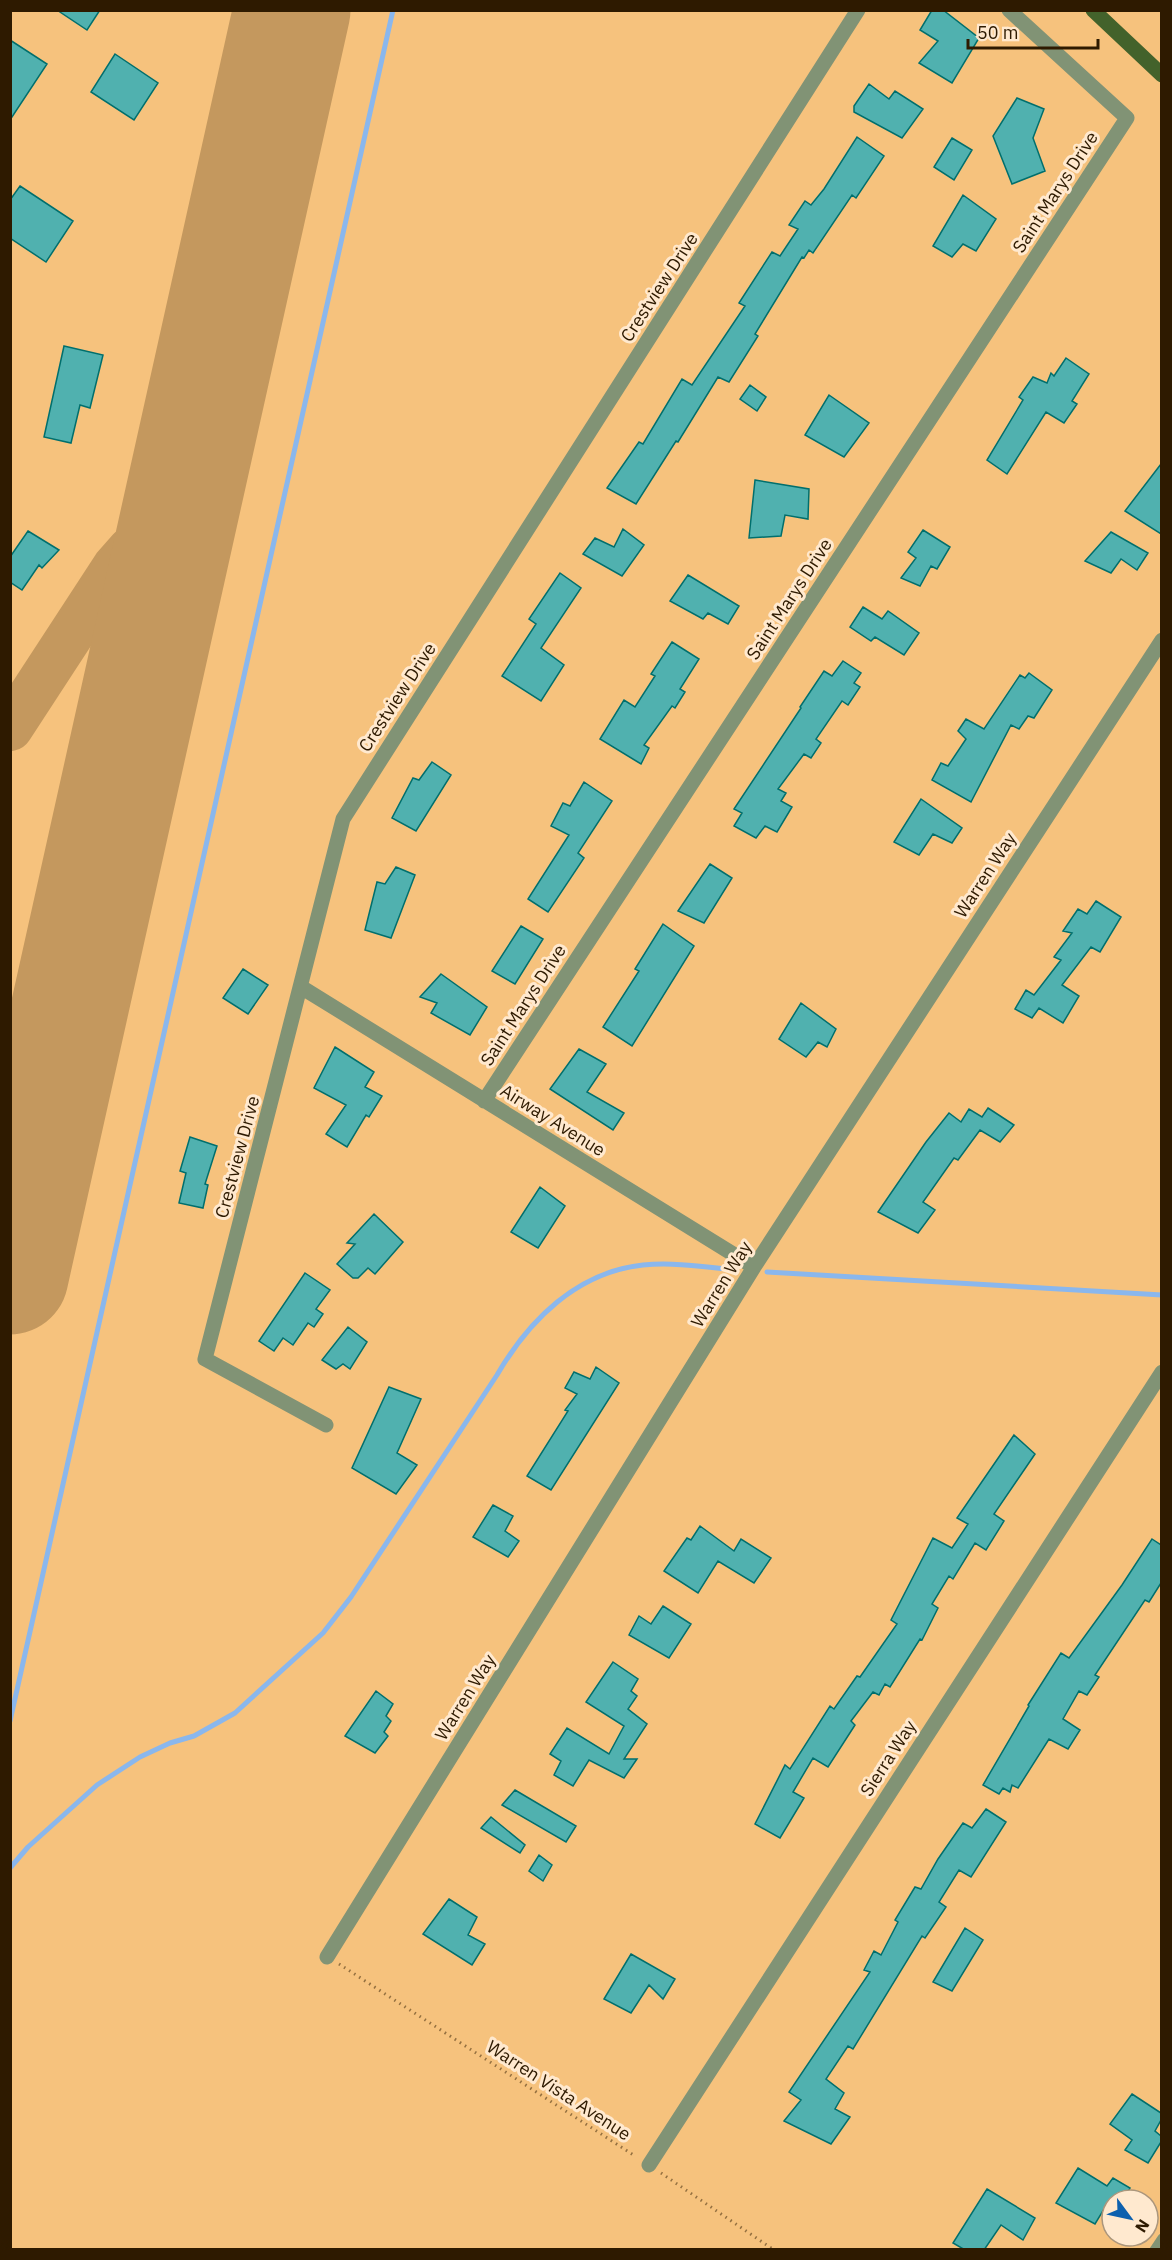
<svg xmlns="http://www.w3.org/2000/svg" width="1172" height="2260" viewBox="0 0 1172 2260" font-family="'IBM Plex Sans',sans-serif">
<rect width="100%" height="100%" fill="#f6c27d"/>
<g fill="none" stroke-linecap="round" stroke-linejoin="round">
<path stroke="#8ab7ed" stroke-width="5" d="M 767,1272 L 1162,1295
M 10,1721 L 393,10
M 10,1868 L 28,1847 L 97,1785 L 140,1757 L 170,1743 L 194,1736 L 235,1713 L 323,1633 L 351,1597 L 497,1375 C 529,1320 577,1272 643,1265 C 674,1262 706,1267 736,1270"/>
<path stroke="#c4985e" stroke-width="46" d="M 10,728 L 115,567 L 130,550 L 146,539 L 173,543"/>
<path stroke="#c4985e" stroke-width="117" d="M 10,1276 L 292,10"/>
</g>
<path fill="#50b1af" stroke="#006f6d" stroke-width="1.5" d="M 57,10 L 100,10 L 87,30 Z
M 932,10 L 943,10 L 979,38 L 952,83 L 919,63 L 938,41 L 920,30 Z
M 10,40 L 47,64 L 10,120 Z
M 115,54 L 158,83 L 134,120 L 91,92 Z
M 869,84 L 889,99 L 895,91 L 923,109 L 902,138 L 854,112 L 854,106 Z
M 1017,98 L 1044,109 L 1033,138 L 1045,171 L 1012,184 L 993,136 Z
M 857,137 L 884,156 L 856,198 L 852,195 L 813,253 L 809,250 L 804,258 L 802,257 L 755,334 L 758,336 L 729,382 L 718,377 L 678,442 L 676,441 L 636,504 L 607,488 L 639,442 L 643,444 L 682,379 L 692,385 L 745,306 L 739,303 L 772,252 L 780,256 L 798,229 L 789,225 L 805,201 L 811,205 L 824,189 Z
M 952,138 L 972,150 L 954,180 L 934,167 Z
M 20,186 L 73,221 L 46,262 L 10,238 L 10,200 Z
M 963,195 L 996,219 L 976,251 L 963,244 L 952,257 L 933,246 Z
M 64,346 L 103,355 L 90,408 L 80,405 L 71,443 L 44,437 Z
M 1066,358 L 1089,374 L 1072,401 L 1077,404 L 1064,423 L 1046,412 L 1007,474 L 987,460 L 1023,400 L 1019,397 L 1033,377 L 1047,383 L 1051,373 L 1054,376 Z
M 750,385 L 766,397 L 757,411 L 740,399 Z
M 829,395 L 869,423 L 844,457 L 805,435 Z
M 1161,464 L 1161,534 L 1125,511 Z
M 755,480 L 809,489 L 808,519 L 785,515 L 781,536 L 749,538 Z
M 623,529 L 644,545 L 622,576 L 583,554 L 595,538 L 614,547 Z
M 923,530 L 950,547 L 937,569 L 931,566 L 920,586 L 901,578 L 916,558 L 908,552 Z
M 28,531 L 59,550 L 42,568 L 39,565 L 22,590 L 10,582 L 10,557 Z
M 1111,532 L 1148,553 L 1137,570 L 1121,559 L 1111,573 L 1085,561 Z
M 560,573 L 581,588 L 541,648 L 564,665 L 541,701 L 502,676 L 536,624 L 529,619 Z
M 688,575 L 739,606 L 728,624 L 708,613 L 703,619 L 670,601 Z
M 863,607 L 882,619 L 888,611 L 919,633 L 904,655 L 875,637 L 871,641 L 850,627 Z
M 672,642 L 699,659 L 680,689 L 685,692 L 675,708 L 672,706 L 644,745 L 649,748 L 641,764 L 600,739 L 624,700 L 635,707 L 655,676 L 651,674 Z
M 843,661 L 861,673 L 854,683 L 860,687 L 848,705 L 842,701 L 816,739 L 821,743 L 811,758 L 804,754 L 778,789 L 786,793 L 781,801 L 792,807 L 777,832 L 765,826 L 756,838 L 734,826 L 742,813 L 734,809 L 801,708 L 800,707 L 824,671 L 832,676 Z
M 1029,673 L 1052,690 L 1034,718 L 1028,716 L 1019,729 L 1011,725 L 971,802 L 932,780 L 941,763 L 948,766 L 966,739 L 958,731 L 966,719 L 984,729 L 1020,675 L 1025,678 Z
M 432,762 L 451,775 L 416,831 L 392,818 L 413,778 L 419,780 Z
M 584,782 L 612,801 L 578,853 L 584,858 L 548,912 L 528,899 L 569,835 L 551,826 L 563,803 L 570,806 Z
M 921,799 L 962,828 L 952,843 L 933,834 L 919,855 L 894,842 Z
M 710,864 L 732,878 L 704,923 L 678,911 Z
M 396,867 L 415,875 L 391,938 L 365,930 L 377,882 L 385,884 Z
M 1096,901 L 1121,917 L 1100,952 L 1091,947 L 1062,985 L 1079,996 L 1063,1023 L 1039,1008 L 1032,1018 L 1015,1009 L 1026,990 L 1034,995 L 1061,960 L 1054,957 L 1072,933 L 1063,931 L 1078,909 L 1087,914 Z
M 663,924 L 694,946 L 632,1046 L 603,1027 L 639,971 L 635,969 Z
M 521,926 L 543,939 L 515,984 L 492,971 Z
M 243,969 L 268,985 L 248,1014 L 223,998 Z
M 441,974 L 487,1007 L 470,1035 L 431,1013 L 437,1003 L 420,997 Z
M 801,1003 L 836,1029 L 827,1047 L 818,1042 L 806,1057 L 779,1039 Z
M 335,1047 L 374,1072 L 365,1087 L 382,1096 L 369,1117 L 366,1115 L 347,1147 L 326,1134 L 346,1105 L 314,1088 Z
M 579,1049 L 606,1064 L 587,1092 L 624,1113 L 613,1130 L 550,1089 Z
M 988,1108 L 1014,1125 L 1000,1142 L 980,1130 L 958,1160 L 954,1158 L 923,1202 L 935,1210 L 918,1233 L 878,1212 L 926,1142 L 949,1113 L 961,1122 L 969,1109 L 982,1117 Z
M 190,1137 L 217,1146 L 205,1184 L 208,1185 L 203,1208 L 179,1203 L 186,1173 L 180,1171 Z
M 540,1187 L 565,1206 L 538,1248 L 511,1232 Z
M 374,1214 L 403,1242 L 375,1274 L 368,1268 L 358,1278 L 353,1278 L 337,1264 L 355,1244 L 347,1243 Z
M 305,1273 L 330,1290 L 316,1309 L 323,1314 L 314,1327 L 308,1323 L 293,1345 L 283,1338 L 274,1351 L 259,1341 Z
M 348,1327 L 367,1342 L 350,1369 L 343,1364 L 336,1369 L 322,1360 Z
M 596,1367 L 619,1383 L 551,1490 L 527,1476 L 568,1411 L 565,1410 L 577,1394 L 565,1388 L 574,1372 L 590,1379 Z
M 389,1387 L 421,1399 L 397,1453 L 417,1465 L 396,1494 L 352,1468 Z
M 1014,1435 L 1035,1454 L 994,1514 L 1004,1521 L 986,1550 L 975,1543 L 953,1579 L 949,1576 L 932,1604 L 938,1608 L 922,1640 L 920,1639 L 890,1687 L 885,1684 L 879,1695 L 873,1692 L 851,1721 L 855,1725 L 828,1767 L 813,1758 L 793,1792 L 804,1798 L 780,1838 L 755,1824 L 785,1765 L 790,1769 L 830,1706 L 834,1709 L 857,1676 L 860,1677 L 897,1624 L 891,1620 L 933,1538 L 952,1548 L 968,1524 L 957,1518 Z
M 493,1505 L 513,1516 L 505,1531 L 519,1541 L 508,1557 L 473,1537 Z
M 700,1526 L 734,1551 L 741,1539 L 771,1558 L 754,1583 L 718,1561 L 698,1593 L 664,1571 L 687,1538 L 691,1540 Z
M 1152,1539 L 1161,1545 L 1161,1583 L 1149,1602 L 1145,1600 L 1095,1675 L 1099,1677 L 1087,1695 L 1079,1691 L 1063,1719 L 1080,1730 L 1068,1749 L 1049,1739 L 1018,1788 L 1012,1785 L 1010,1792 L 1003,1788 L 999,1794 L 983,1785 L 1029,1706 L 1028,1705 L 1061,1653 L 1069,1658 L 1122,1585 Z
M 663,1606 L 691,1624 L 669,1658 L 629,1635 L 639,1616 L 651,1624 Z
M 613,1662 L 638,1679 L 631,1691 L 637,1696 L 628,1709 L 647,1724 L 624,1759 L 637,1759 L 624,1778 L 589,1760 L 573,1786 L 554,1775 L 561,1761 L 550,1754 L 567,1728 L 609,1754 L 624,1726 L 586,1702 Z
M 376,1691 L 393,1704 L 386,1716 L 391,1721 L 384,1732 L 388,1736 L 375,1753 L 345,1736 Z
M 515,1790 L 576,1826 L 566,1842 L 502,1805 Z
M 986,1809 L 1006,1822 L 971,1877 L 959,1870 L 939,1902 L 946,1907 L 925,1938 L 922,1936 L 853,2049 L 848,2046 L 826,2079 L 844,2093 L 835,2109 L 850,2117 L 831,2144 L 784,2121 L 801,2100 L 789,2092 L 870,1972 L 864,1970 L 874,1951 L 881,1955 L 898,1922 L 895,1920 L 915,1887 L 921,1889 L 938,1859 L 963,1823 L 972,1828 Z
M 491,1817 L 525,1845 L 520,1853 L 481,1828 Z
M 539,1855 L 552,1865 L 543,1881 L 529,1871 Z
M 449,1899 L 477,1917 L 468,1935 L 485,1944 L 472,1965 L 423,1934 Z
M 965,1928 L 983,1940 L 952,1991 L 933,1982 Z
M 631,1954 L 675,1979 L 663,1999 L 649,1985 L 631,2013 L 604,1999 Z
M 1132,2094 L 1161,2113 L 1161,2120 L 1155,2131 L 1161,2136 L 1161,2142 L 1148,2163 L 1125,2150 L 1132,2140 L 1110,2124 Z
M 1078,2168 L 1107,2186 L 1113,2178 L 1130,2188 L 1125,2197 L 1130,2200 L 1112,2200 L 1112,2215 L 1104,2209 L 1095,2224 L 1056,2203 Z
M 987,2189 L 1035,2218 L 1023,2240 L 1001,2225 L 984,2250 L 965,2250 L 953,2243 Z"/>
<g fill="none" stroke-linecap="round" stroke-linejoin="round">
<path stroke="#947040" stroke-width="3" stroke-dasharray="1.5 4.5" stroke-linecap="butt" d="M 339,1964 L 635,2156
M 661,2173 L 774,2250"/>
<path stroke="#819375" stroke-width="9" d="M 1154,2250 L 1162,2238"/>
<path stroke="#819375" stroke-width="15" d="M 301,987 L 754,1267
M 484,1101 L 1127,118 L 1009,10
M 326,1425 L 205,1359 L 343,819 L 858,10
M 327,1957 L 754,1267 L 1162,640
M 649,2165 L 1162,1372"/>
<path stroke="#43622b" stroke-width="15" d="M 1093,10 L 1162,75"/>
</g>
<g text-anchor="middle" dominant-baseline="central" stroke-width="6" stroke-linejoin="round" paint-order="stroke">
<g font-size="18" fill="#2e1a00" stroke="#ffe9cf">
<text transform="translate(1055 192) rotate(-57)">Saint Marys Drive</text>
<text transform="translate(659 287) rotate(-57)">Crestview Drive</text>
<text transform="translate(789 599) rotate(-57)">Saint Marys Drive</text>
<text transform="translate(397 697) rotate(-57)">Crestview Drive</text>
<text transform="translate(985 875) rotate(-57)">Warren Way</text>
<text transform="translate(523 1005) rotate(-57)">Saint Marys Drive</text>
<text transform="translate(553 1120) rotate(32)">Airway Avenue</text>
<text transform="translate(237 1157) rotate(-75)">Crestview Drive</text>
<text transform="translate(721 1284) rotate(-58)">Warren Way</text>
<text transform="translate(465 1697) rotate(-58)">Warren Way</text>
<text transform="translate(888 1758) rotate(-57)">Sierra Way</text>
<text transform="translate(559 2090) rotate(33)">Warren Vista Avenue</text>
</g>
</g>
<rect width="1172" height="2260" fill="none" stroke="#2e1a00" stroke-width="24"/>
<g transform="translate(1130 2218) rotate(123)"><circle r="28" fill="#ffe9cf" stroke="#ab967c" stroke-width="1.5"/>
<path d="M0-4.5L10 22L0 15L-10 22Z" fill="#0d60ae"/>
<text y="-9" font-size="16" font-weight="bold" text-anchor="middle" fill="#2e1a00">N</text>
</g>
<path d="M968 39v9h130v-9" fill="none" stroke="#2e1a00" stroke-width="3"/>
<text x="977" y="39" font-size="18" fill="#2e1a00" stroke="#ffe9cf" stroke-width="4.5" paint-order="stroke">50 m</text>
</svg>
